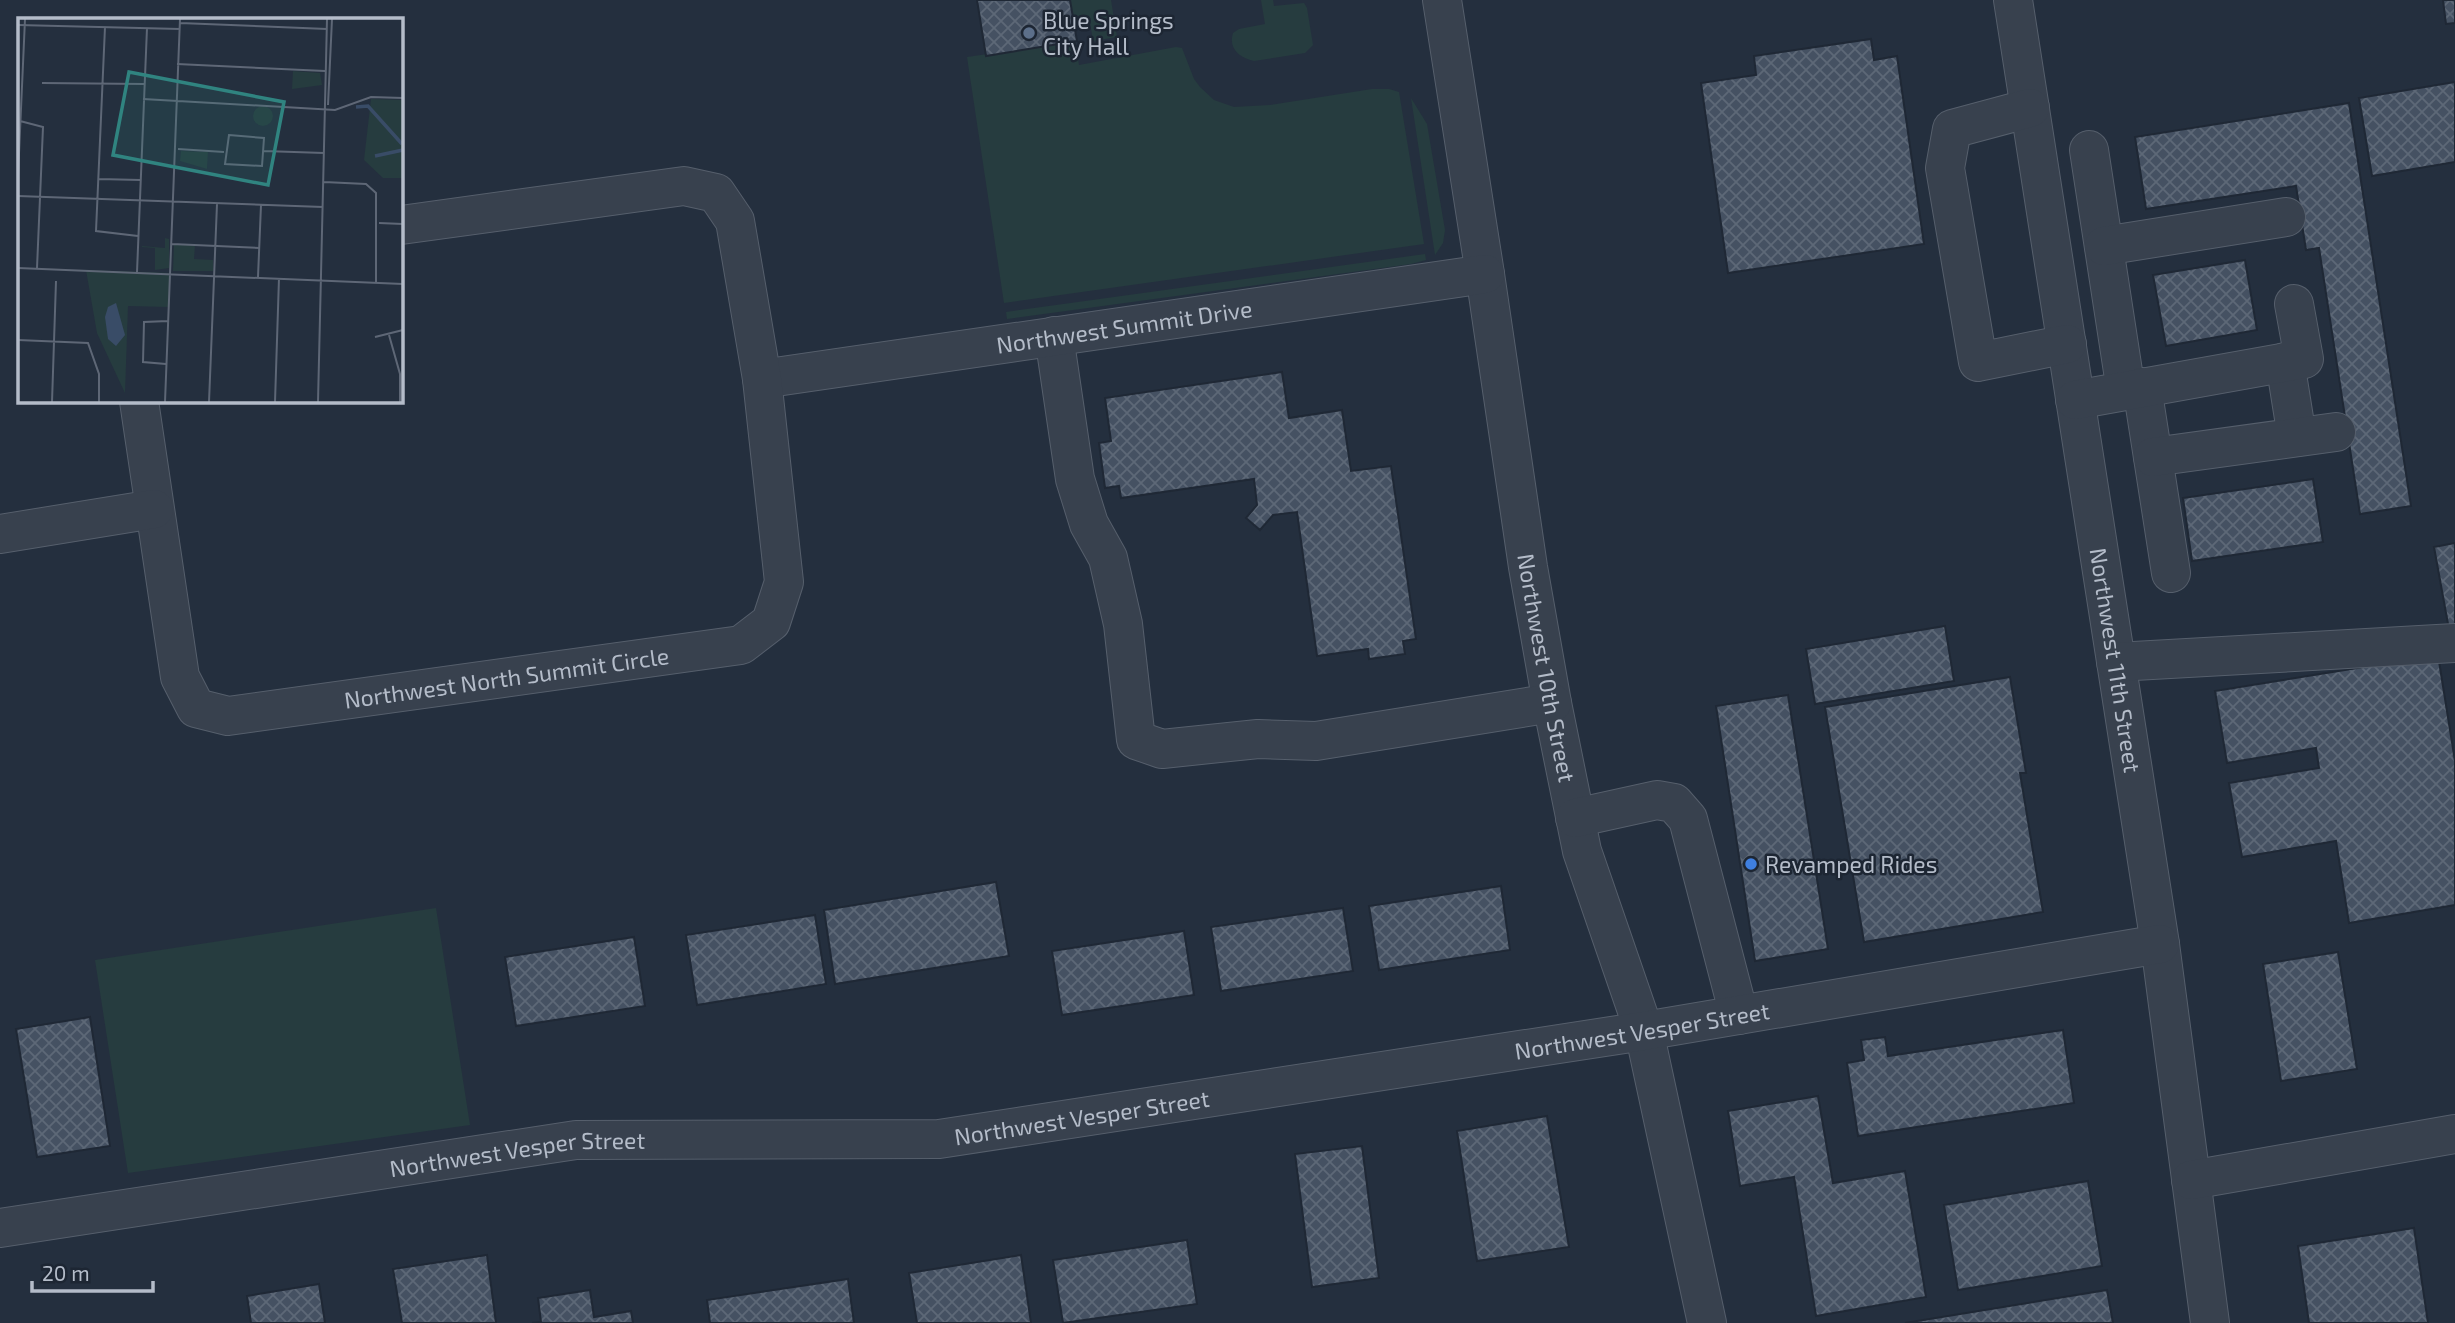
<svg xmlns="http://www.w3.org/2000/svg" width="2455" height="1323" viewBox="0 0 2455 1323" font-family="'Exo 2',sans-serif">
<defs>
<pattern id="building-cross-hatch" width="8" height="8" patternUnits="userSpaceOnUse" patternTransform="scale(1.75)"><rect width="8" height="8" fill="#455162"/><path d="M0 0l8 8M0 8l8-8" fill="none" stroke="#5d6877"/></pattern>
</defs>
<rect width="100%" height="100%" fill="#242f3e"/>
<path fill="#263c3f" d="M 1070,0 L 1111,0 L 1117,37 L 1093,41 L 1090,22 L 1074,25 Z
M 1261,0 L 1273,0 L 1274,6 L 1304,3 L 1307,8 L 1313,45 L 1305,53 L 1254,61 C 1240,58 1228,49 1233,33 L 1239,29 L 1265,24 Z
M 1075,41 L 1079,65 L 1176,47 L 1182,48 L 1194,79 L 1200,87 L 1214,100 L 1234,107 L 1270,105 L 1372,89 L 1389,89 L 1399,92 L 1424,244 L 1004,303 L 967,57 Z
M 1411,98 L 1427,124 L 1445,230 L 1443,243 L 1435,255 Z
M 1425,254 L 1426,260 L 1411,264 L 1007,319 L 1006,312 Z
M 436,908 L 470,1125 L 128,1173 L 95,960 Z"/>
<path fill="url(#building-cross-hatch)" stroke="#1f2835" stroke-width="2" d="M 977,0 L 1070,0 L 1077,41 L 986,56 Z
M 2443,0 L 2455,0 L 2455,23 L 2446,24 Z
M 1871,39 L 1874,60 L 1897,56 L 1924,244 L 1728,273 L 1701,83 L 1756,75 L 1754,56 Z
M 2455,82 L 2455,162 L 2372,176 L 2359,98 Z
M 2349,103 L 2411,506 L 2360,514 L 2319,248 L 2306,250 L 2296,186 L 2146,209 L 2135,137 Z
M 2245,260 L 2257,330 L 2166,346 L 2153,275 Z
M 1282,372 L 1289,418 L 1342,410 L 1351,471 L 1391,466 L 1416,639 L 1403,641 L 1405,654 L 1369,659 L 1368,649 L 1317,656 L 1297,512 L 1273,515 L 1260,530 L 1246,518 L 1257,505 L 1254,479 L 1121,498 L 1119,486 L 1105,488 L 1099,443 L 1111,441 L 1105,398 Z
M 2313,479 L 2323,542 L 2192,561 L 2183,498 Z
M 2455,543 L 2455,634 L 2450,635 L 2434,547 Z
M 1945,626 L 1954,681 L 1815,704 L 1806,649 Z
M 2438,655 L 2455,761 L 2455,905 L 2349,923 L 2336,841 L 2242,857 L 2229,783 L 2319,768 L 2316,748 L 2227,763 L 2215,691 Z
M 2010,677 L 2026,773 L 2020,773 L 2043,912 L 1864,942 L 1825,707 Z
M 1788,695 L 1828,949 L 1755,961 L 1716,706 Z
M 996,882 L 1009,956 L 835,984 L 824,910 Z
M 1501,886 L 1510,950 L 1379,970 L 1369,906 Z
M 1343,908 L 1353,971 L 1221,991 L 1211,927 Z
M 815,915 L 826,984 L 697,1005 L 686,935 Z
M 1184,931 L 1194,995 L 1062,1015 L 1052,951 Z
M 634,937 L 645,1006 L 516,1026 L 505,957 Z
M 2338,952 L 2357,1069 L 2281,1081 L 2263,964 Z
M 90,1017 L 110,1146 L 37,1157 L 16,1029 Z
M 2063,1030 L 2074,1103 L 1858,1136 L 1847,1063 L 1864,1060 L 1861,1040 L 1885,1037 L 1888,1056 Z
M 1818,1096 L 1833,1183 L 1905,1171 L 1926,1297 L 1816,1316 L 1794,1177 L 1740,1186 L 1728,1111 Z
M 1547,1116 L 1569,1247 L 1477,1261 L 1457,1131 Z
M 1362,1146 L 1379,1278 L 1312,1287 L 1295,1154 Z
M 2088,1181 L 2102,1266 L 1958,1290 L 1944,1205 Z
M 2414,1228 L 2428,1323 L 2309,1323 L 2298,1246 Z
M 1187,1240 L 1197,1304 L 1063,1323 L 1053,1260 Z
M 487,1255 L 496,1323 L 402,1323 L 393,1269 Z
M 1021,1255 L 1031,1323 L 917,1323 L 909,1273 Z
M 848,1279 L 854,1323 L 710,1323 L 707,1300 Z
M 319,1284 L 325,1323 L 251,1323 L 247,1296 Z
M 590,1290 L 594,1317 L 631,1311 L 633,1323 L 532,1323 L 541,1322 L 538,1298 Z
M 2107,1290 L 2113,1323 L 1905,1323 Z"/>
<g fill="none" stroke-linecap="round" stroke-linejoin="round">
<defs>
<g id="minor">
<path id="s1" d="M 1442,0 L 1485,274 L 1528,567 L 1552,703 L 1582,851 L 1644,1031 L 1707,1323"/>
<path id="s2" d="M 2013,0 L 2160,944 L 2210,1323"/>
<path d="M 2030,108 L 1952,129 L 1945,168 L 1978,362 L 2067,344"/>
<path d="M 2089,150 L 2126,391"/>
<path d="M 2104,246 L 2286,217"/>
<path d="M 1054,336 L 1075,479 L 1089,524 L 1108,558 L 1123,624 L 1136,740 L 1162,749 L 1258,739 L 1316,741 L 1552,703"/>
<path d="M 2285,362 L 2297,437"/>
<path id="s3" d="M 762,379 L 1485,274"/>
<path d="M 2142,387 L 2171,573"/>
<path d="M 2075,400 L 2304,359 L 2294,304"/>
<path id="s4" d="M 139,401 L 180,677 L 196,708 L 228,716 L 741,645 L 771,622 L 784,582 L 762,379 L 735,221 L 716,193 L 684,186 L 401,225"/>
<path d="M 2153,457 L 2336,432"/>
<path d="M 0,534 L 154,509"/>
<path d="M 2116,662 L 2455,643"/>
<path d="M 1575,818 L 1657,800 L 1674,803 L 1688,819 L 1739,1015"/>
<path d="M 2191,1180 L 2455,1134"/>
<path id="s5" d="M 0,1228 L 576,1140 L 939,1139 L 1644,1031 L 2160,944"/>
</g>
</defs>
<use href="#minor" stroke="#565f6c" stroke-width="40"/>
<use href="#minor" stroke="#38414e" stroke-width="38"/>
</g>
<circle fill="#5c6f8a" stroke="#1d2633" stroke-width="2.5" cx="1029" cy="33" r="7"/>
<circle fill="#3f7fe0" stroke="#1d2633" stroke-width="2.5" cx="1751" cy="864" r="7"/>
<g text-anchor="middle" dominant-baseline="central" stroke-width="5" stroke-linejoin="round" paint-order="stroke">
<g font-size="23" fill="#b4bcc9" stroke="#1d2633" text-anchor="start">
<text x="1043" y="20">Blue Springs<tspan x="1043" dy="26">City Hall</tspan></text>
<text x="1765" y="864">Revamped Rides</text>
</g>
<g font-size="23" fill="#b4bcc9" stroke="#1d2633">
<text stroke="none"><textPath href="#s3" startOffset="366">Northwest Summit Drive</textPath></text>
<text stroke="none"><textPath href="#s2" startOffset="668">Northwest 11th Street</textPath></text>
<text stroke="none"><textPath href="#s1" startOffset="676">Northwest 10th Street</textPath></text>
<text stroke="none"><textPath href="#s4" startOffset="628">Northwest North Summit Circle</textPath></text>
<text stroke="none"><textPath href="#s5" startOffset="1657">Northwest Vesper Street</textPath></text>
<text stroke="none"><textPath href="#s5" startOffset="1090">Northwest Vesper Street</textPath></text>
<text stroke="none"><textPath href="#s5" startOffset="523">Northwest Vesper Street</textPath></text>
</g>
</g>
<g transform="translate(18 18)">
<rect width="385" height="385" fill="#242f3e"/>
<path d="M 275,53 L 302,55 L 304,67 L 274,71 ZM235 98a10 10 0 1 1 20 0a10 10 0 1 1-20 0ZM 163,133 L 190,134 L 189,151 L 162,143 ZM 147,220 L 151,221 L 151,250 L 137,252 L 137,230 L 124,229 L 124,228 L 147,230 Z" fill="#263c3f"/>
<path d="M 353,81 L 385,82 L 385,160 L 365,160 L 346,142 ZM 156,226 L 177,227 L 176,241 L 195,242 L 195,253 L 155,253 ZM 68,252 L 152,255 L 151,289 L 110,288 L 107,375 L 79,315 Z" fill="#263c3f"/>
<path d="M 98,285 L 107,317 L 98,328 L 90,321 L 87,299 L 90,289 Z" fill="#394c67"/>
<path fill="none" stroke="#394c67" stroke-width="3.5" d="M 338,89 L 350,88 L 384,126M 357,138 L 385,132"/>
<path fill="none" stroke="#5e6776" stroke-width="2" d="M 162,5 L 309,11M 0,7 L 162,11M 87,9 L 78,213 L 120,218M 159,46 L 307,53M 24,65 L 126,66M 125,81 L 317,92 L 353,79 L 385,80M 310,87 L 314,1M 2,103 L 25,109 L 19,250M 211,117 L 246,120 L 244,148 L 207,146 ZM 160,131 L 206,134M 246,133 L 306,135M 0,158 L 7,1M 81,161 L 122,162M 306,164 L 348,166 L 358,175 L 358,264M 0,178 L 305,189M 361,205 L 385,206M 154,226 L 241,230M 0,250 L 385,266M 119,254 L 129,10M 240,259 L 243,187M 371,317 L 382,356 L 382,384M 357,319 L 385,312M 0,322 L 70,325 L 81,356 L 81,384M 148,346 L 125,344 L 126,304 L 150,303M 34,384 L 38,263M 147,384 L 162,1M 191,384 L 199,186M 257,384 L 261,260M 300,384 L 309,1"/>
<path fill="#308480" fill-opacity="0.15" stroke="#308480" stroke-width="3.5" d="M 111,54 L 266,84 L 250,167 L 95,137 Z"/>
<rect width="385" height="385" fill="none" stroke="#b4bcc9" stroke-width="3.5"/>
</g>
<path d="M32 1281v10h121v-10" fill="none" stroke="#b4bcc9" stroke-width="3.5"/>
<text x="42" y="1281" font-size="21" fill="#b4bcc9" stroke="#1d2633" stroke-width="5" paint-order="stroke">20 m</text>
</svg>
